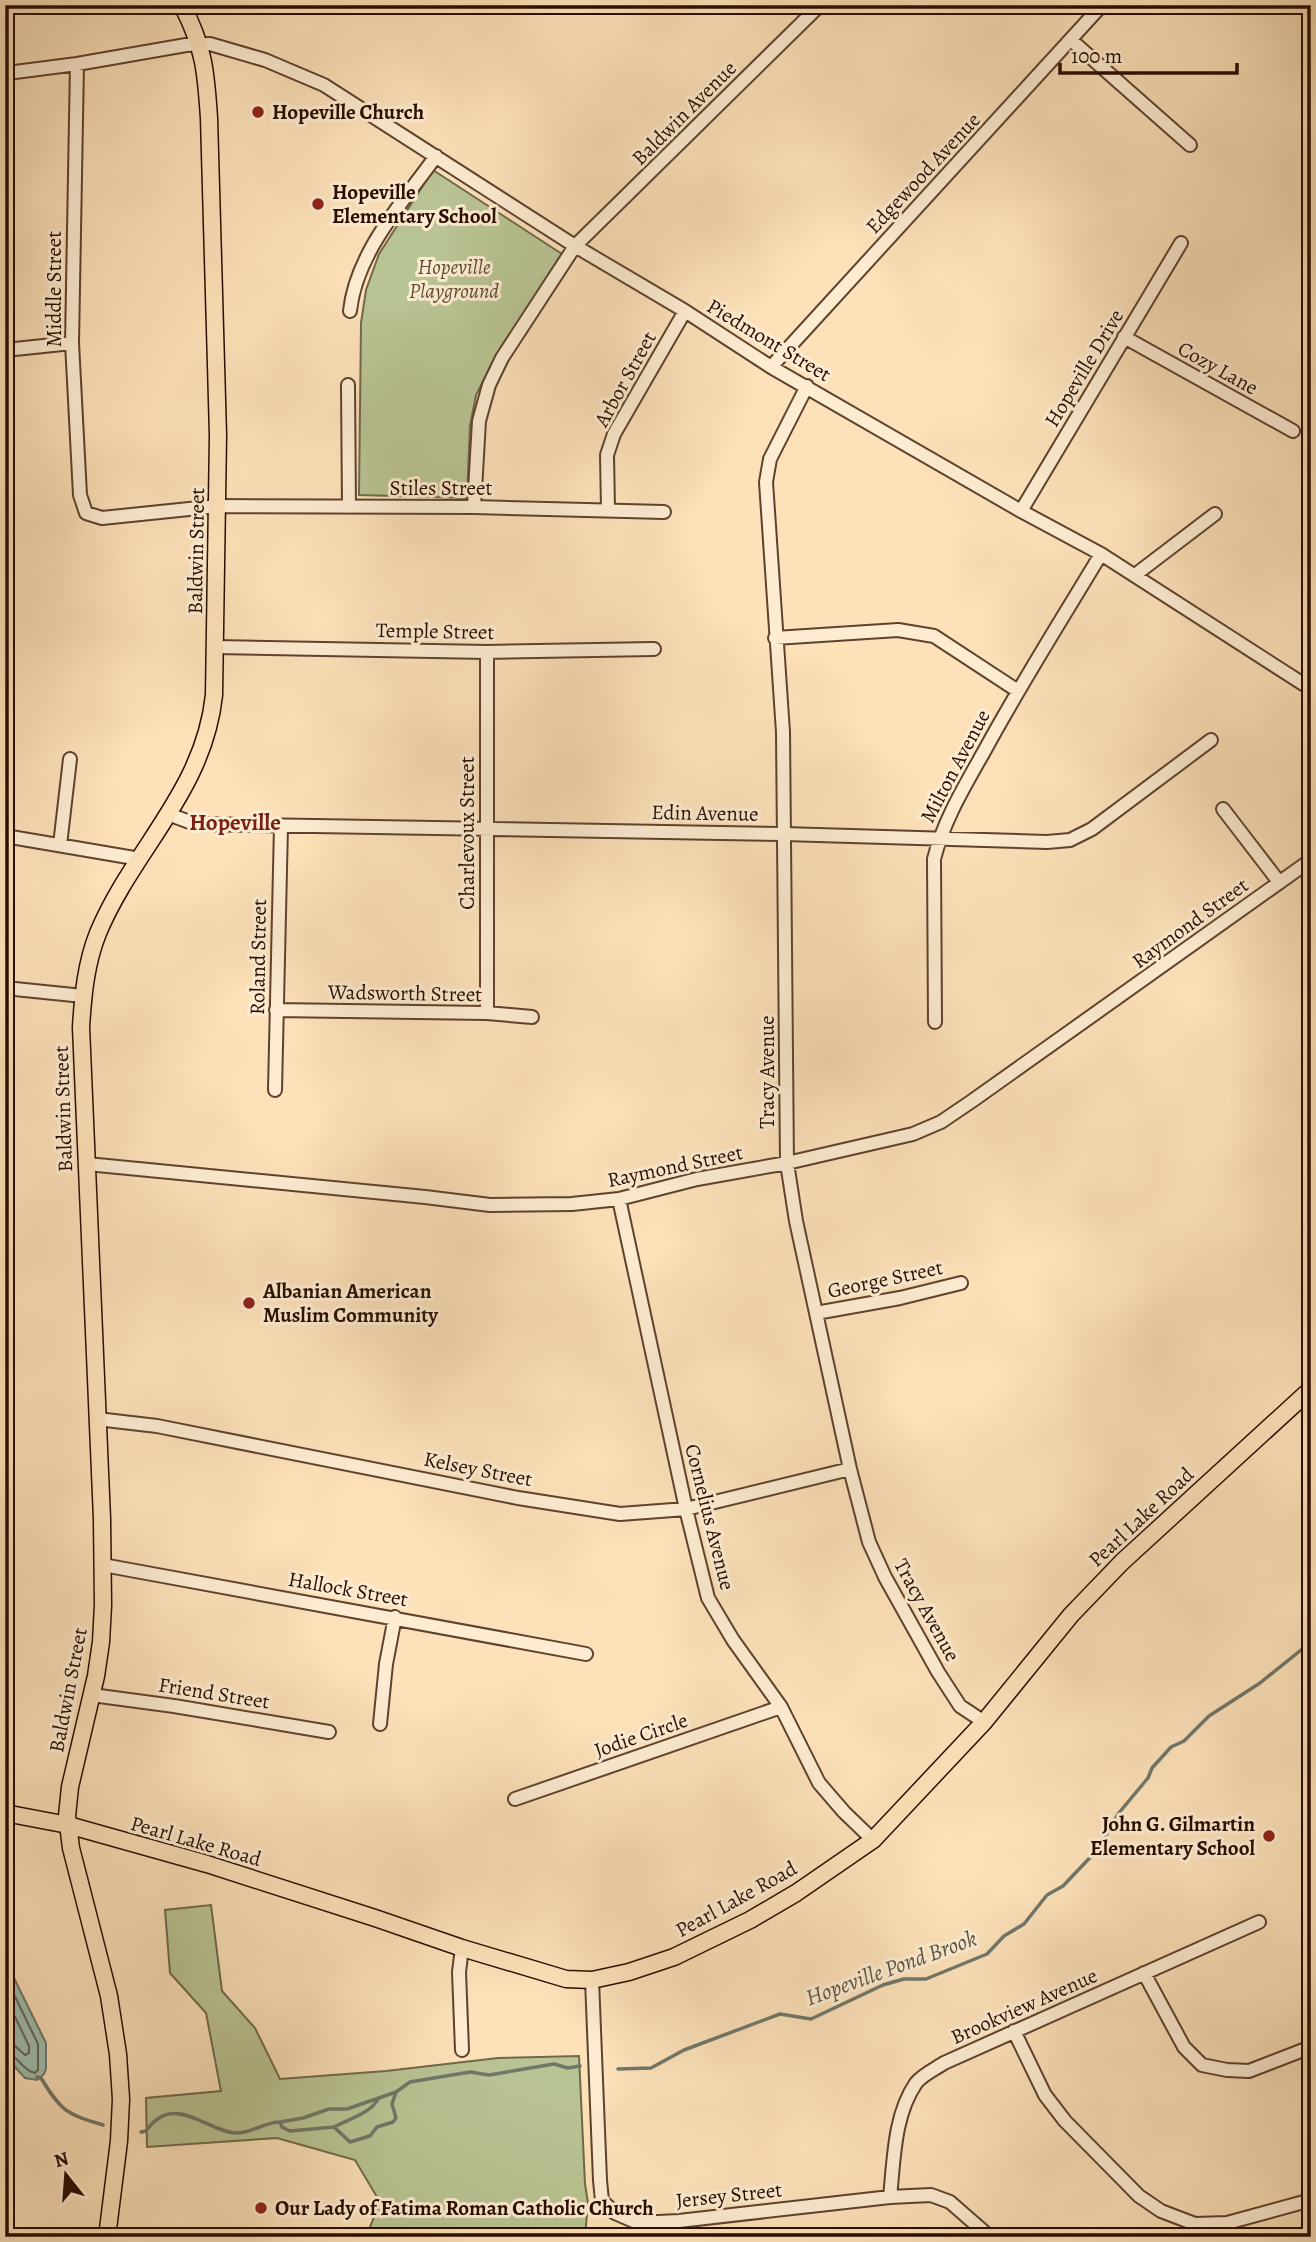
<svg xmlns="http://www.w3.org/2000/svg" width="1316" height="2242" viewBox="0 0 1316 2242" font-family="Alegreya,serif">
<rect width="100%" height="100%" fill="#fce1b9"/>
<filter id="stains"><feTurbulence type="fractalNoise" baseFrequency=".00286" numOctaves="4"/><feColorMatrix values="0 0 0 0 .2 0 0 0 0 .09 0 0 0 0 .02 0 0 0 .5 -.17"/></filter>
<radialGradient id="worn" r=".72"><stop offset=".6" stop-color="#630" stop-opacity="0"/><stop offset="1" stop-color="#630" stop-opacity=".3"/></radialGradient>
<path fill="#b9c494" stroke="#71684a" stroke-width="2" d="M 433,170 L 562,254 L 496,356 L 476,395 L 470,426 L 467,498 L 359,495 L 361,323 L 366,290 L 379,254 Z
M 211,1905 L 222,1991 L 255,2028 L 280,2079 L 386,2071 L 498,2058 L 579,2056 L 585,2184 L 588,2203 L 585,2237 L 366,2237 L 380,2202 L 355,2160 L 277,2138 L 147,2147 L 146,2098 L 221,2091 L 206,2013 L 170,1973 L 165,1910 Z"/>
<path fill="#9fbeb0" stroke="#70776a" stroke-width="2" d="M 5,1965 L 9,1968 L 46,2043 L 46,2069 L 44,2074 L 37,2080 L 25,2078 L 5,2056 Z"/>
<g fill="none" stroke-linecap="round" stroke-linejoin="round">
<path stroke="#646658" stroke-width="2" d="M 5,1976 L 38,2044 L 38,2070 L 35,2073 C 21,2070 18,2054 5,2053
M 5,1996 L 29,2046 L 29,2053 L 25,2055 L 15,2046 L 5,2044"/>
<path stroke="#70776a" stroke-width="3.5" d="M 618,2069 L 651,2068 L 684,2050 L 780,2014 L 811,2019 L 883,1985 L 904,1979 L 926,1979 L 987,1954 L 1004,1936 L 1024,1924 L 1047,1895 L 1063,1886 L 1099,1848 L 1118,1814 L 1148,1778 L 1152,1768 L 1171,1747 L 1184,1741 L 1209,1716 L 1260,1683 L 1311,1642
M 37,2077 L 41,2078 C 61,2111 66,2114 103,2125
M 280,2122 L 303,2118 L 329,2109 L 347,2109 L 396,2092
M 334,2127 C 348,2119 370,2114 378,2099
M 141,2132 L 146,2131 C 174,2091 206,2132 237,2133 C 252,2133 265,2122 280,2122 L 282,2127 L 290,2131 L 334,2127 L 350,2142 L 370,2136 L 377,2127 L 393,2122 L 396,2118 L 392,2104 L 396,2092 L 410,2082 L 470,2072 L 489,2075 L 554,2064 L 568,2068 L 580,2066"/>
<defs>
<path id="minor" d="M 1071,40 L 1190,145
M 77,64 L 72,343 L 80,495 L 86,513 L 102,518 L 218,506 L 474,507 L 664,512
M 15,72 L 77,64 L 186,45 L 210,44 L 265,60 L 324,85 L 575,246 L 685,311 L 771,367 L 1021,511 L 1101,554 L 1311,689
M 350,311 C 356,253 403,202 436,156
M 1124,337 L 1293,431
M 5,350 L 72,343
M 771,367 L 1102,5
M 348,385 L 349,507
M 807,386 L 770,459 L 766,482 L 783,732 L 787,1163 L 796,1221 L 850,1469 L 869,1542 L 885,1577 L 938,1672 L 960,1706 L 984,1722
M 474,507 L 479,421 L 489,385 L 502,358 L 575,246 L 820,5
M 608,509 L 607,455 L 614,434 L 685,311
M 1021,511 L 1181,243
M 1135,575 L 1215,514
M 775,638 L 898,630 L 934,636 L 1018,691
M 216,647 L 487,652 L 654,649
M 1223,809 L 1279,882
M 168,814 L 195,824 L 784,834 L 1047,842 L 1070,840 L 1092,829 L 1211,740
M 5,836 L 140,859
M 60,845 L 70,759
M 5,988 L 83,996
M 276,1010 L 487,1013 L 532,1017
M 487,1013 L 487,652
M 935,1022 L 934,859 C 944,819 966,784 986,748 C 1022,682 1062,619 1101,554
M 275,1090 L 281,826
M 87,1164 L 425,1197 L 490,1205 L 572,1204 L 619,1199 L 697,1179 L 787,1163 L 913,1134 L 941,1122 L 972,1101 L 1311,860
M 619,1199 L 686,1509 L 708,1598 L 733,1640 L 781,1707 L 819,1783 L 844,1812 L 873,1840
M 816,1313 L 900,1298 L 961,1283
M 97,1419 L 157,1426 L 518,1498 L 620,1514 L 686,1509 L 850,1469
M 103,1565 L 586,1654
M 92,1695 L 174,1706 L 329,1732
M 380,1724 L 386,1664 L 395,1617
M 515,1799 L 781,1707
M 462,1948 L 459,1972 L 462,2050
M 1144,1973 L 1184,2047 L 1202,2065 L 1227,2070 L 1249,2071 L 1311,2047
M 592,1980 L 600,2180 L 602,2201 L 615,2213 L 638,2223 L 679,2221 L 890,2197 L 931,2195 L 950,2202 L 990,2237
M 1014,2031 L 1045,2095 L 1065,2121 L 1139,2196 L 1161,2211 L 1195,2224 L 1227,2223 L 1311,2200
M 890,2197 C 894,2159 894,2115 916,2083 C 922,2075 935,2069 944,2063 L 1259,1922
M 679,2221 L 679,2237"/>
<path id="major" d="M 5,1813 L 68,1825 L 207,1864 L 375,1918 L 462,1948 L 566,1979 L 592,1980 L 629,1972 L 674,1957 L 750,1920 L 796,1893 L 873,1840 L 984,1722 L 1071,1615 L 1122,1562 L 1311,1389
M 107,2237 L 119,2141 L 121,2099 L 118,2054 L 109,1996 L 71,1848 L 67,1816 L 70,1787 L 96,1676 L 101,1642 L 103,1605 L 102,1519 L 81,1027 C 83,995 86,963 98,933 C 133,849 204,791 214,695 L 218,435 L 209,118 C 206,72 204,47 182,5"/>
</defs>
<use href="#minor" stroke="#5e422e" stroke-width="16"/>
<use href="#major" stroke="#290d00" stroke-width="19"/>
<use href="#minor" stroke="#fdecd2" stroke-width="12"/>
<use href="#major" stroke="#fce1b9" stroke-width="16"/>
</g>
<g fill="#8f2418" stroke="#fdecd2" stroke-width="2.5">
<circle cx="258" cy="112" r="7"/>
<circle cx="318" cy="204" r="7"/>
<circle cx="249" cy="1303" r="7"/>
<circle cx="1269" cy="1836" r="7"/>
<circle cx="261" cy="2208" r="7"/>
</g>
<g text-anchor="middle" dominant-baseline="central" stroke-width="6" stroke-linejoin="round" paint-order="stroke">
<g font-size="21" font-weight="bold" fill="#290d00" stroke="#fdecd2" text-anchor="start">
<text x="272" y="112">Hopeville Church</text>
<text x="332" y="192">Hopeville<tspan x="332" dy="24">Elementary School</tspan></text>
<text x="263" y="1291">Albanian American<tspan x="263" dy="24">Muslim Community</tspan></text>
<text x="1255" y="1824" text-anchor="end">John G. Gilmartin<tspan x="1255" dy="24">Elementary School</tspan></text>
<text x="275" y="2208">Our Lady of Fatima Roman Catholic Church</text>
</g>
<g font-size="21" fill="#290d00" stroke="#fdecd2">
<text transform="translate(684 113) rotate(-45)">Baldwin Avenue</text>
<text transform="translate(923 173) rotate(-47)">Edgewood Avenue</text>
<text transform="translate(54 289) rotate(-90)">Middle Street</text>
<text transform="translate(769 340) rotate(31)">Piedmont Street</text>
<text transform="translate(1084 368) rotate(-59)">Hopeville Drive</text>
<text transform="translate(1218 368) rotate(29)">Cozy Lane</text>
<text transform="translate(625 379) rotate(-61)">Arbor Street</text>
<text x="441" y="488">Stiles Street</text>
<text transform="translate(196 551) rotate(-89)">Baldwin Street</text>
<text transform="translate(435 631) rotate(1)">Temple Street</text>
<text transform="translate(955 766) rotate(-62)">Milton Avenue</text>
<text transform="translate(705 813) rotate(1)">Edin Avenue</text>
<text transform="translate(467 833) rotate(-90)">Charlevoux Street</text>
<text transform="translate(1190 923) rotate(-36)">Raymond Street</text>
<text transform="translate(258 957) rotate(-89)">Roland Street</text>
<text transform="translate(405 993) rotate(1)">Wadsworth Street</text>
<text transform="translate(767 1072) rotate(-90)">Tracy Avenue</text>
<text transform="translate(63 1109) rotate(-92)">Baldwin Street</text>
<text transform="translate(675 1166) rotate(-12)">Raymond Street</text>
<text transform="translate(885 1279) rotate(-12)">George Street</text>
<text transform="translate(478 1469) rotate(11)">Kelsey Street</text>
<text transform="translate(710 1517) rotate(76)">Cornelius Avenue</text>
<text transform="translate(1141 1517) rotate(-43)">Pearl Lake Road</text>
<text transform="translate(348 1589) rotate(10)">Hallock Street</text>
<text transform="translate(927 1610) rotate(61)">Tracy Avenue</text>
<text transform="translate(68 1690) rotate(-79)">Baldwin Street</text>
<text transform="translate(214 1693) rotate(9)">Friend Street</text>
<text transform="translate(641 1735) rotate(-19)">Jodie Circle</text>
<text transform="translate(196 1841) rotate(16)">Pearl Lake Road</text>
<text transform="translate(736 1899) rotate(-29)">Pearl Lake Road</text>
<text transform="translate(1024 2006) rotate(-24)">Brookview Avenue</text>
<text transform="translate(729 2195) rotate(-6)">Jersey Street</text>
</g>
<g font-size="21" font-style="italic" fill="#5b4d34" stroke="#fdecd2">
<text x="454" y="267">Hopeville<tspan x="454" dy="24">Playground</tspan></text>
</g>
<g font-size="23" font-weight="bold" fill="#7a1f14" stroke="#fdecd2">
<text x="235" y="822">Hopeville</text>
</g>
<g font-size="23" font-style="italic" fill="#585446" stroke="#fdecd2">
<text transform="translate(891 1968) rotate(-20)">Hopeville Pond Brook</text>
</g>
</g>
<rect width="1316" height="2242" fill="none" stroke="#fce1b9" stroke-width="28"/>
<rect x="7" y="7" width="1302" height="2228" fill="none" stroke="#290d00" stroke-width="3.5"/>
<rect x="14" y="14" width="1288" height="2214" fill="none" stroke="#290d00" stroke-width="2"/>
<g transform="translate(66 2175) rotate(343)" stroke="#fdecd2" stroke-width="5" paint-order="stroke">
<path d="M0-5L12 26L0 18L-12 26Z" fill="#290d00"/>
<text y="-10" font-size="19" font-weight="bold" text-anchor="middle" fill="#290d00">N</text>
</g>
<path d="M1060 63v10h177v-10" fill="none" stroke="#290d00" stroke-width="3.5"/>
<text x="1071" y="63" font-size="21" fill="#290d00" stroke="#fdecd2" stroke-width="5" paint-order="stroke">100 m</text>
<rect width="100%" height="100%" filter="url(#stains)"/>
<rect width="100%" height="100%" fill="url(#worn)"/>
</svg>
